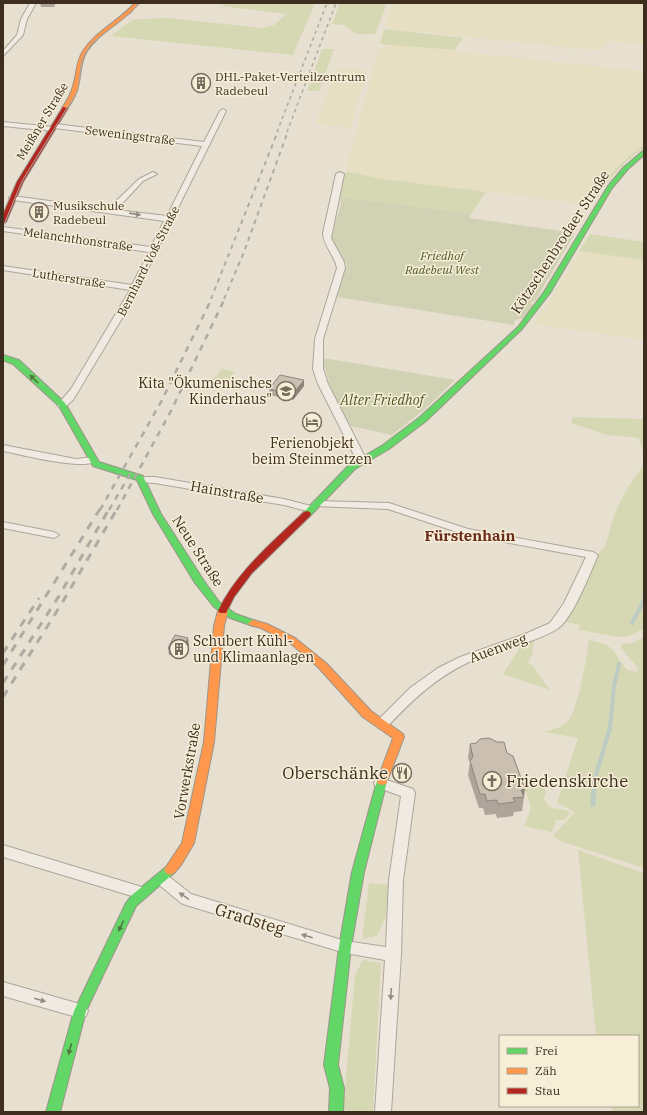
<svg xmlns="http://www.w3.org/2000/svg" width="647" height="1115" viewBox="0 0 647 1115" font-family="'IBM Plex Serif',serif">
<rect width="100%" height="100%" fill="#e7e0d1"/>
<path fill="#e6dfc2" d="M 392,3 L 644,3 L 644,45 L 608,41 L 603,49 L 594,50 L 390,29 L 385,26 Z
M 396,45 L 644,71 L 644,145 L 621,163 L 595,193 L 590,201 L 584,204 L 383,179 L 347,172 L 346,168 L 379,48 Z
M 337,67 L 367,70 L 351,128 L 316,124 Z
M 579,251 L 644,260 L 644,340 L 533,324 L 547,305 Z"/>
<path fill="#d6d7b3" d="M 226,3 L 315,3 L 293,55 L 111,36 L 132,20 L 139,19 L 167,18 L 262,28 L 274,25 L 287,14 L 221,6 Z
M 340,3 L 387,3 L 375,34 L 357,34 L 344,25 L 332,24 Z
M 384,29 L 463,38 L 454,50 L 380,44 Z
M 322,49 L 334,49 L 319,91 L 307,91 Z
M 644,145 L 644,148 C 627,159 614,173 602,190 L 599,190 L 598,192 L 600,193 C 592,205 592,207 577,204 L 590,201 C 603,179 623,160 644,145 Z
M 347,172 L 383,179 L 486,192 L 471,214 L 340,197 L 343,174 Z
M 590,234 L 644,242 L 644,260 L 579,251 Z
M 222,369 L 235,372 L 224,386 L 210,383 Z
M 573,417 L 644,419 L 644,456 L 639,438 L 607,435 L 571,423 Z
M 644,465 L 644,629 L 629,636 L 619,637 L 579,630 L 580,625 L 565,622 L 597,555 C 609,545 607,536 612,522 C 619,501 630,482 644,465 Z
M 644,637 L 644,868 L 563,842 L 553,836 L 575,812 L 557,803 L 578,738 L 544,732 C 550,730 559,728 565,724 C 578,715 586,658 589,640 C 617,645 612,652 627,670 L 637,672 L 638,668 L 621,648 L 621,644 L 633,643 Z
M 534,639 L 532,655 L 528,663 L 532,665 L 550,690 L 503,674 L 519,649 L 516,646 Z
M 532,782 L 543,785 L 546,792 L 544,799 C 551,813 558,806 570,812 L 568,816 L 564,820 L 556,820 L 552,832 L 524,826 L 531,808 L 523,783 Z
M 578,850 L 644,873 L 644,1112 L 613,1112 L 612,1106 L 638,1106 L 638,1036 L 596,1036 Z
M 369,883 L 389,885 L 386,916 L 377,936 L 362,939 Z
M 363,960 L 381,963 L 373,1112 L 343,1112 L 355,975 Z"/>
<path fill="#d1d1b3" d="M 340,197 L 471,214 L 469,218 L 575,233 L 535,301 L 530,302 L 533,306 L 523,318 L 515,320 L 514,325 L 337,297 L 347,265 L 331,238 L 341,204 Z
M 323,358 L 455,380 L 425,409 L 392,435 L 351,426 C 339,404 326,383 323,358 Z"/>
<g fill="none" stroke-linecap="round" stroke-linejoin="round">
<path stroke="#bcccc2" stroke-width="4" d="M 632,623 L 644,600
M 595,778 L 610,728 L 614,686 L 619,664"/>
<path stroke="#bcccc2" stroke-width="5" d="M 593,804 L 595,777"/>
<defs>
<path id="street" d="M 30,3 L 36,3 L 27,19 L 23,35 L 3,56 L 3,51 L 17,35 L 21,19 Z
M 223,109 L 226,111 L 130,305 L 73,400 L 65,407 L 59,407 L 57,405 L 71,389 L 130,290 L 3,270 L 3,266 L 132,285 L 149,252 L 3,231 L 3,227 L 151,247 L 164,221 L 13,200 L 9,198 L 13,196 L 108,209 L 139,179 L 153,172 L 157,174 L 143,181 L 116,210 L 167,216 L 202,146 L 54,128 L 54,130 L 52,131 L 3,126 L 3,122 L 53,127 L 53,125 L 55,124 L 204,142 L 220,111 Z
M 340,172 L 344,174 L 331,238 L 344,262 L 345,268 L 323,339 L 323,369 L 328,384 L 367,461 L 362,464 L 357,461 L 318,384 L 313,369 L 315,339 L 337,268 C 335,256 323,245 323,233 L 336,174 Z
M 3,445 L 76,459 L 93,457 L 98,460 C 87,472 20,454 3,451 Z
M 142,477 L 155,477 L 284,499 L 315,507 L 316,509 L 311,512 L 284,505 L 155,483 L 138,482 L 137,480 Z
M 317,501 L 389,503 L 468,529 L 593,552 L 598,555 C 590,573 573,619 557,629 C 539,641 502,649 481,657 C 442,672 415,697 387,727 L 382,729 L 377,727 L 376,724 L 377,721 L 410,688 L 438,668 L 460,657 L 525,634 L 550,623 L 564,603 L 586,557 L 466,535 L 388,509 L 313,506 L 312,504 L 313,502 Z
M 3,522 L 54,532 L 59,535 L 54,538 L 3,528 Z
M 381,778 L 413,789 L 415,793 L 403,880 L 401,955 L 391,1112 L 375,1112 L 385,960 L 345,953 L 186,905 L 181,903 L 157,883 L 155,879 L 157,875 L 162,873 L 167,875 L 191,894 L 345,941 L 386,947 L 389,880 L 401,796 L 376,787 L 374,783 L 376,779 Z
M 3,845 L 142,887 L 147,889 L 149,893 L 147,897 L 142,899 L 3,857 Z
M 3,982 L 80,1004 L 86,1006 L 88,1011 L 86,1016 L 80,1018 L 3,996 Z"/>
<path id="fast" d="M 644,150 L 644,155 L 628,169 L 612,188 L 550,293 L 522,329 L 426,421 L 389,449 L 355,469 L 310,516 L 304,516 L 303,514 L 304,512 L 349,465 L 383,445 L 420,417 L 518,327 L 544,292 L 608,186 L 624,167 Z
M 3,355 L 19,360 L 65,403 L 99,462 L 143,476 L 161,514 L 204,581 L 220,603 L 236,614 L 256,621 L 258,623 L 256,625 L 253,626 L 230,618 L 214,607 L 195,583 L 153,514 L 137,480 L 93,466 L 59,406 L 13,364 L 3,360 Z
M 382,777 L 386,778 L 387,781 L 364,872 L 351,947 L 338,1065 L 344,1088 L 343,1112 L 329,1112 L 330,1088 L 324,1065 L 339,947 L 352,872 L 377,781 L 378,778 Z
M 170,865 L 174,867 L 176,870 L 174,873 L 136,906 L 86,1011 L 60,1112 L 46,1112 L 74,1011 L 126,903 L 132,895 L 166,867 Z"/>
<path id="slow" d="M 135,3 L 139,3 C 124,22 100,31 87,51 C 80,62 81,75 78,87 C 76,95 72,102 67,109 L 63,109 L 62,108 C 67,101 71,94 73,86 C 77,74 76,61 83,51 C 96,31 119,21 135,3 Z
M 223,608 L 228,611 L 224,626 L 214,742 L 194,843 L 181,865 L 174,873 L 170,875 L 166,873 L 164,870 L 182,843 L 204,742 L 214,626 L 218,611 Z
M 253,620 L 267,624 L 295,638 L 326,663 L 371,711 L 403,734 L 404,737 L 386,784 L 382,785 L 378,784 L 377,781 L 393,738 L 363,717 L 318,667 L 289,642 L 261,628 L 250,625 L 248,623 Z"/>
<path id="jam" d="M 63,107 L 68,108 L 23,182 L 6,222 L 3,224 L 3,215 L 17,182 Z
M 307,511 L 310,512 L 311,514 L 310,516 L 252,573 L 234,597 L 226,613 L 220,613 L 218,611 C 238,570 272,543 304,512 Z"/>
</defs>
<use href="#street" stroke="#ada599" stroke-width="2"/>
<use href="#fast" stroke="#9c958a" stroke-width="2"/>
<use href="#slow" stroke="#9c958a" stroke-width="2"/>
<use href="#jam" stroke="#9c958a" stroke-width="2"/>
<use href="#street" fill="#efebe3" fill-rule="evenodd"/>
<use href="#fast" fill="#63d668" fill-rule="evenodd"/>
<use href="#slow" fill="#ff974d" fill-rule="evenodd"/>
<use href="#jam" fill="#b3261e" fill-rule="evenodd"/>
<path stroke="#afaaa2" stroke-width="1" d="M 3,227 L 22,181 L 78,90 L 82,58 L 85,53 L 91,44 L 132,12 L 138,3"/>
<path stroke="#afaaa2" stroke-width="1.5" stroke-dasharray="3.5 3.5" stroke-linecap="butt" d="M 277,132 L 327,3
M 287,132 L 336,3"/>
<path stroke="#afaaa2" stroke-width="2" stroke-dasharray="4.5 4.5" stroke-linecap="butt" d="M 211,299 L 278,131
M 224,299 L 244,252 L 288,131"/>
<path stroke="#afaaa2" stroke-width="2.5" stroke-dasharray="6 6" stroke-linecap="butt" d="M 100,510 L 161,402 L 212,298
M 109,510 L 133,469
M 117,510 L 171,411 L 225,298"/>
<path stroke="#afaaa2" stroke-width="3" stroke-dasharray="8 8" stroke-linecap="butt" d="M 3,653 L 39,598
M 3,665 L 100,509
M 3,683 L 59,596 L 109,509
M 3,697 L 62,603 L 117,509"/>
</g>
<path fill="#afa499" d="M 40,3 L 56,3 L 54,7 L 41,7 Z
M 304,386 L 293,400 L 269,395 L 269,389 Z
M 189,645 L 182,657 L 169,655 L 168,648 Z
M 470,744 L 507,753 L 524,797 L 522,811 L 514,812 L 513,816 L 497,818 L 496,814 L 485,815 L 483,808 L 479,808 L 468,775 L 470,762 L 468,758 Z"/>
<path fill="#8e867d" d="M 304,380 L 304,386 L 293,400 L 293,394 Z
M 188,638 L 189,645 L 182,657 L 181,650 Z
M 525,789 L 524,797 L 521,790 Z"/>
<path fill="#cbbfb2" stroke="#8e867d" d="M 280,375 L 304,380 L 293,394 L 269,389 Z
M 175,635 L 188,638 L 181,650 L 168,648 Z
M 489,738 L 497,742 L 504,742 L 507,753 L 513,756 L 525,789 L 521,790 L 524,797 L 513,798 L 515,802 L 498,804 L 497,800 L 487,801 L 485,794 L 480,794 L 470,761 L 473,757 L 470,744 L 476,743 L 480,739 Z"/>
<defs><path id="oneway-solid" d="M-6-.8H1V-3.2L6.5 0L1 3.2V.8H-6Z"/></defs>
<g fill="#968c82">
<use href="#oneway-solid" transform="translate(135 214) rotate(8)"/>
<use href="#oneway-solid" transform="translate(184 896) rotate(-146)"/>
<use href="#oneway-solid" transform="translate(307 936) rotate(-164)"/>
<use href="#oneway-solid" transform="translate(391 994) rotate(93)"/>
<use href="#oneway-solid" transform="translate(40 1000) rotate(16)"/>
</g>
<g fill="#4e7a40">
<use href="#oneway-solid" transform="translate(34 379) rotate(-137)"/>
<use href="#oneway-solid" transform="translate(121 926) rotate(116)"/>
<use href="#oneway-solid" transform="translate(70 1049) rotate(105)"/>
</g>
<defs>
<symbol id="building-ring" viewBox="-11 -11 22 22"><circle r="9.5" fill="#f7eed8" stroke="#786c5e" stroke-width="1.5"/><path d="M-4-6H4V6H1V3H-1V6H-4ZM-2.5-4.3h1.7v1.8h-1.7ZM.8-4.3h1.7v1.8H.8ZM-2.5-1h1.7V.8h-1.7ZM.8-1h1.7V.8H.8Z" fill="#786c5e"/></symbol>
<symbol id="school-ring" viewBox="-11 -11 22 22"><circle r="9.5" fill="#f7eed8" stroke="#786c5e" stroke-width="1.5"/><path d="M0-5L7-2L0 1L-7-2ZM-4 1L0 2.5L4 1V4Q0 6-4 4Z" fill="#786c5e"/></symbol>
<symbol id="hotel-ring" viewBox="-11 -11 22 22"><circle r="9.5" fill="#f7eed8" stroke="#786c5e" stroke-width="1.5"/><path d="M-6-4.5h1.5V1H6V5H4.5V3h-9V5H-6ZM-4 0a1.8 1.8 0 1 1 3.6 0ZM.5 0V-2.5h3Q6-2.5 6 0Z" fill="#786c5e"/></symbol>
<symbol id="restaurant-ring" viewBox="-11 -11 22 22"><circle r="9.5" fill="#f7eed8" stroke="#786c5e" stroke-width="1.5"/><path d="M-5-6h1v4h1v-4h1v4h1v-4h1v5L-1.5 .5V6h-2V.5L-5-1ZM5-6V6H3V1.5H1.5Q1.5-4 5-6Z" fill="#786c5e"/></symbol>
<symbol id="church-ring" viewBox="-11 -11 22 22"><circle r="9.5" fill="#f7eed8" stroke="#786c5e" stroke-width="1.5"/><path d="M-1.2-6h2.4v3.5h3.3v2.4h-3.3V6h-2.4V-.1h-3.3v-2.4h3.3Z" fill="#786c5e"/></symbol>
</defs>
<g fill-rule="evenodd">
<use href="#building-ring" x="190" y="72" width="22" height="22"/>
<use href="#building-ring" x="28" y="201" width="22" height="22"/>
<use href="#school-ring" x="275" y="380" width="22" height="22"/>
<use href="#hotel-ring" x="301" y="411" width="22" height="22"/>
<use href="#building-ring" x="168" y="638" width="22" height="22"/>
<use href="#restaurant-ring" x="391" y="762" width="22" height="22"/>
<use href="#church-ring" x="481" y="770" width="22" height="22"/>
</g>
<g text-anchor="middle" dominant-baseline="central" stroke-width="3" stroke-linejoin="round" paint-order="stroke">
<g font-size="12" fill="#3d2e20" stroke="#f7eed8" text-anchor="start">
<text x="215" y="76">DHL-Paket-Verteilzentrum<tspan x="215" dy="14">Radebeul</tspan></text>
<text x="53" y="205">Musikschule<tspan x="53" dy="14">Radebeul</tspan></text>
</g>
<g font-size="12" fill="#3d2e20" stroke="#f7eed8">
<text transform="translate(42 121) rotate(-59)">Meißner Straße</text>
<text transform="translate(130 135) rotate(7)">Seweningstraße</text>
<text transform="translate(78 239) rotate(8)">Melanchthonstraße</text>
<text transform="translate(148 261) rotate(-63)">Bernhard-Voß-Straße</text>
<text transform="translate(69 278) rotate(9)">Lutherstraße</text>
</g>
<g font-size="12" font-style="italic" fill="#4d5a26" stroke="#f7eed8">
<text x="442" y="255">Friedhof<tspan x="442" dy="14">Radebeul West</tspan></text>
</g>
<g font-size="14" fill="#3d2e20" stroke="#f7eed8">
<text transform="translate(560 242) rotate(-57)">Kötzschenbrodaer Straße</text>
<text transform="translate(227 492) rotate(10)">Hainstraße</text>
<text transform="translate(198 551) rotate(57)">Neue Straße</text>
<text transform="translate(498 648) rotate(-20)">Auenweg</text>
<text transform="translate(187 771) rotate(-80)">Vorwerkstraße</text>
</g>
<g font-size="14" fill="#3d2e20" stroke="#f7eed8" text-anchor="end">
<text x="272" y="383">Kita "Ökumenisches<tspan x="272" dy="16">Kinderhaus"</tspan></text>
<text x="312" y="443" text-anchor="middle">Ferienobjekt<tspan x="312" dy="16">beim Steinmetzen</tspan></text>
<text x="193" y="641" text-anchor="start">Schubert Kühl-<tspan x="193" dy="16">und Klimaanlagen</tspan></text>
</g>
<g font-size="14" font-style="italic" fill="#4d5a26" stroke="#f7eed8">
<text x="382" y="400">Alter Friedhof</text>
</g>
<g font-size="15" font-weight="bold" fill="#6b2e1e" stroke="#f7eed8">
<text x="470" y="535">Fürstenhain</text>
</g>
<g font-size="17" fill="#3d2e20" stroke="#f7eed8" text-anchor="end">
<text x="388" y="773">Oberschänke</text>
<text x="506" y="781" text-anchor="start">Friedenskirche</text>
</g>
<g font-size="17" fill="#3d2e20" stroke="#f7eed8">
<text transform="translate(250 919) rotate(17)">Gradsteg</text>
</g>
</g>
<rect width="647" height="1115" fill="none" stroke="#3d2e20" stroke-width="8"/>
<rect x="499" y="1035" width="140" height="72" fill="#f7eed8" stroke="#ada18e"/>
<rect x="507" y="1048" width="20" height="6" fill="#63d668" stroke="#ada18e"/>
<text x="535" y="1055" font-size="12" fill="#3d2e20">Frei</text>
<rect x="507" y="1068" width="20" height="6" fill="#ff974d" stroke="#ada18e"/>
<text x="535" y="1075" font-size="12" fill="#3d2e20">Zäh</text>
<rect x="507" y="1088" width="20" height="6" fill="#b3261e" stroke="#ada18e"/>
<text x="535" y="1095" font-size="12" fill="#3d2e20">Stau</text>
</svg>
